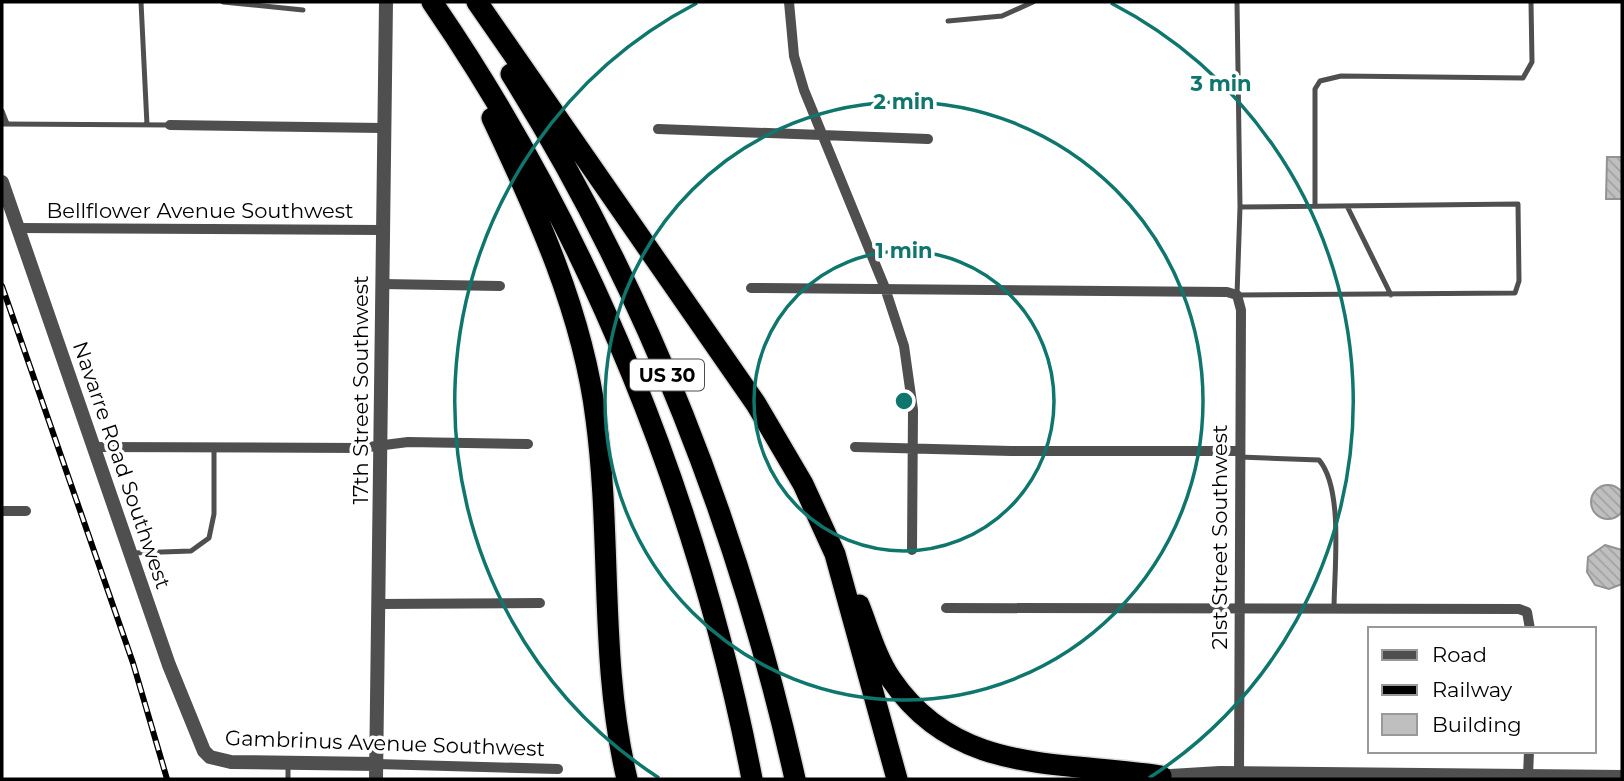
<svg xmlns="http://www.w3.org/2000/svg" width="1624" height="781" viewBox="0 0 1624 781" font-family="Montserrat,sans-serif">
<defs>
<pattern id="building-back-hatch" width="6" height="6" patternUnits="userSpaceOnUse" patternTransform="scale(1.75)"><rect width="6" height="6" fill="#bfbfbf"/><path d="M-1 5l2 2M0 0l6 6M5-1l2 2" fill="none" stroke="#a2a2a2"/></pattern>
</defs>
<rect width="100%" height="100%" fill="#fff"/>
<path fill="url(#building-back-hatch)" stroke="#939393" stroke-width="2" d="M 1607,157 L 1622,157 L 1622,199 L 1606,199 Z
M1591 502a17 17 0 1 1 34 0a17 17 0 1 1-34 0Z
M 1605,545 L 1622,550 L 1622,584 L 1609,589 L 1595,585 L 1587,572 L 1588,557 Z"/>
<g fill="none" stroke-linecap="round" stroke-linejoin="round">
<defs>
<path id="motorway" d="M 432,2 C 591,233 699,504 752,779
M 477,2 L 756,404 L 803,484 L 835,554 L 897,779
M 511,74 C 646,289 740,532 795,779
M 492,118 C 537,213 583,313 596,419 C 612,538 599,661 627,779
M 859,605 C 869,630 876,657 891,679 C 957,776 1059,760 1161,776"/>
</defs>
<use href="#motorway" stroke="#dbdbdb" stroke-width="24"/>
<path stroke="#4f4f4f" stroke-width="5" d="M 141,2 L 147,125
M 223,2 L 303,10
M 1237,2 L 1240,207
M 948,21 L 1002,16 L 1033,2
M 2,111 L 7,124
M 2,124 L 170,125
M 1518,204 L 1519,281 L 1515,293 L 1237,295 L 1240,207 Z
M 1315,206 L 1315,89 L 1320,81 L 1341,76 L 1523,78 L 1532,62 L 1531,2
M 1347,206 L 1391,295
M 1240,457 L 1319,460 C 1344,489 1334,571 1334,609
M 133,553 L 191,551 L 209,538 L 214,514 L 214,448
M 288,766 L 288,779"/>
<path stroke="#4f4f4f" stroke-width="10" d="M 789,2 L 794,56 L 804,90 L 885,288 L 904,346 L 913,410 L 912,550
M 170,125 L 383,128
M 658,129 L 928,139
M 18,228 L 382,230
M 382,284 L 500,286
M 751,288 L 1227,292 L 1237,295 L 1241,310 L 1239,773
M 94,447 L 361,448 L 408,442 L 528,444
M 855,447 L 1011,451 L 1240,451
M 2,511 L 26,511
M 379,604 L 540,603
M 946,608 L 1519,609 L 1527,612 L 1530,629
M 376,764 L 558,769
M 1528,776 L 1529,751"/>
<path stroke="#4f4f4f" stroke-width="14" d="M 2,182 L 169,665 L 204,751 L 210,757 L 231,762 L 376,764
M 1154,777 L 1220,773 L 1622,777
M 376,779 L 386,2"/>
<use href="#motorway" stroke="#000" stroke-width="21"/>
<defs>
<path id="rail" d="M 2,286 L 133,663 L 167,779"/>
</defs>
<use href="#rail" stroke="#000" stroke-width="6"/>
<use href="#rail" stroke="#fff" stroke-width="3.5" stroke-dasharray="10" stroke-linecap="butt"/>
</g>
<g fill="none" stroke="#0f766e" stroke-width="3.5">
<circle cx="904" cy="401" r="150"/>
<circle cx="904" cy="401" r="299"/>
<path d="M659 778A449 449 0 0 1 697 3M1111 3A449 449 0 0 1 1149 778"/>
</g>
<g text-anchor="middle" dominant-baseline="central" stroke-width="7" stroke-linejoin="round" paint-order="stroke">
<rect fill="#fff" stroke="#4c4c4c" stroke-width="2" x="630" y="359.5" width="74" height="31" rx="5"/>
<g font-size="19" font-weight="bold" fill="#000">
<text x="667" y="375">US 30</text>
</g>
<g font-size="21" fill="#000" stroke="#fff">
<text x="200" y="210">Bellflower Avenue Southwest</text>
<text transform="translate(360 390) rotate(-90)">17th Street Southwest</text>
<text transform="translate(122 465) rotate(71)">Navarre Road Southwest</text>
<text transform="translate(1219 537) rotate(-90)">21st Street Southwest</text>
<text transform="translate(385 743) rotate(2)">Gambrinus Avenue Southwest</text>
</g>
</g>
<circle cx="904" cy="401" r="10" fill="#0f766e" stroke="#fff" stroke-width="3.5"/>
<g font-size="21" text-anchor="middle" font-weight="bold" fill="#0f766e" stroke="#fff" stroke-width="7" stroke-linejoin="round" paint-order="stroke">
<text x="1221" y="91">3 min</text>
<text x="904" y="109">2 min</text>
<text x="904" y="258">1 min</text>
</g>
<rect width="1624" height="781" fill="none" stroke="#000000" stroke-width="7"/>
<rect x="1368" y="627" width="228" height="126" fill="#ffffff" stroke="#999999" stroke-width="2"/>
<rect x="1382" y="650" width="35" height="10" fill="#4f4f4f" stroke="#999999" stroke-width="2"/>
<text x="1432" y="662" font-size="21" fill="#000000">Road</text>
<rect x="1382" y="685" width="35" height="10" fill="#000000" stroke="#999999" stroke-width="2"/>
<text x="1432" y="697" font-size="21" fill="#000000">Railway</text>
<rect x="1382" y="714" width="35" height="21" fill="#bfbfbf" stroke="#999999" stroke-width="2"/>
<text x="1432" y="732" font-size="21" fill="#000000">Building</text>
</svg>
